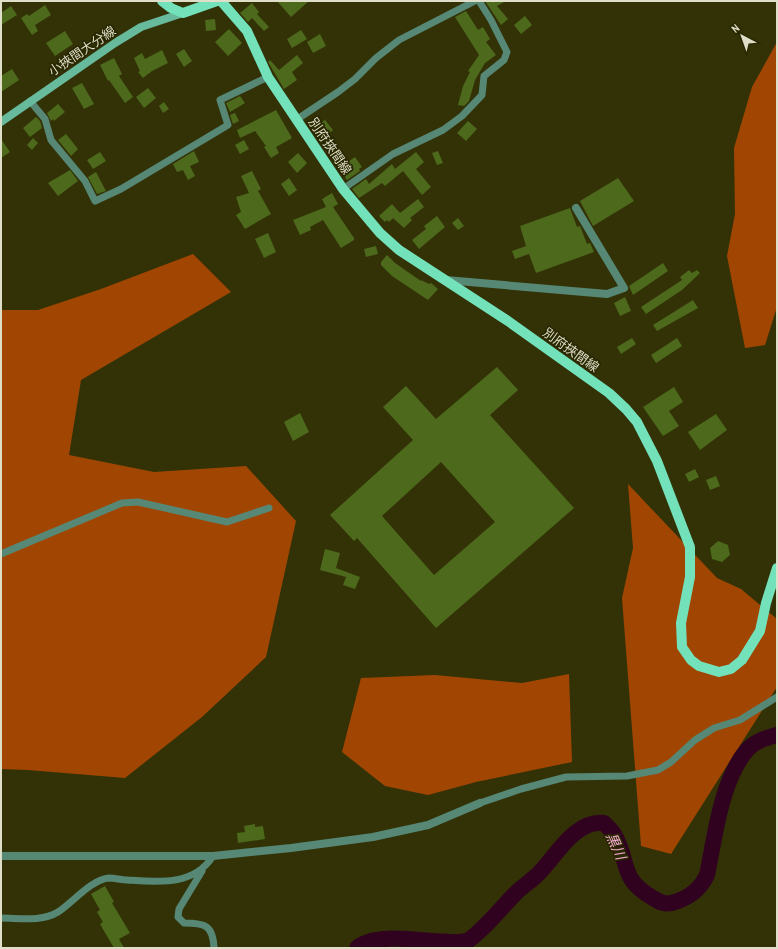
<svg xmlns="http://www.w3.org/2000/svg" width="778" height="949" viewBox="0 0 778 949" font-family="'Archivo Narrow','Noto Sans JP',sans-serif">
<rect width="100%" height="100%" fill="#333207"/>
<path fill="#a14602" d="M 777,42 L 777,307 L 765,345 L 745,348 L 727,256 L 735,214 L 734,148 L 752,87 Z
M 193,254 L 231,292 L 81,380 L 69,455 L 154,472 L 246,466 L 296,521 L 266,657 L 202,717 L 125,778 L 28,770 L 1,769 L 1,310 L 38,310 L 101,289 Z
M 628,484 L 717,578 L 741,589 L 777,619 L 777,687 L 671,854 L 641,846 L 622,598 L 633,548 Z
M 569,674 L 572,762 L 476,782 L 428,795 L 385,786 L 342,752 L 361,678 L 435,675 L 522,683 Z"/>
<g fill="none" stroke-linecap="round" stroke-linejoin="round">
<path stroke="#30021f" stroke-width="16" d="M 357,948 C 381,927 449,949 469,940 C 487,927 499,910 514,895 C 521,887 530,882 537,875 C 556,857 574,820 604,823 C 607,826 611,830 614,834 C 630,862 619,879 653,898 C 662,904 668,905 678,901 C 692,896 701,888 707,875 C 715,837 721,780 747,750 C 755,741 766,738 777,735"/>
</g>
<path fill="#4c691c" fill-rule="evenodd" d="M 277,1 L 309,1 L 291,17 Z
M 485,1 L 506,1 L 497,6 L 508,19 L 501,25 Z
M 252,3 L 259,12 L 257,14 L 269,27 L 264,31 L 252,18 L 248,22 L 240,13 Z
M 45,5 L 51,15 L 35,25 L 38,31 L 32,35 L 21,18 L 27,14 L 29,16 Z
M 11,6 L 17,15 L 1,25 L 1,13 Z
M 466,11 L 478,30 L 483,27 L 490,39 L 486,42 L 496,55 L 485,63 L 475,80 L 469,101 L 464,106 L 458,105 L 463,86 L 470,72 L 468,71 L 479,55 L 455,17 Z
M 525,16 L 532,25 L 521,34 L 514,25 Z
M 215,19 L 216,30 L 206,31 L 205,20 Z
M 229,29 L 242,43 L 228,56 L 215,42 Z
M 301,30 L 307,39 L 292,48 L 287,39 Z
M 65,31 L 73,44 L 55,56 L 46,43 Z
M 320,34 L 326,46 L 313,53 L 307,42 Z
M 184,49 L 192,61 L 184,67 L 176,54 Z
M 162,50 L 168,63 L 152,71 L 143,78 L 138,72 L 140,71 L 134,58 L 142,53 L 145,59 Z
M 297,55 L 303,63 L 292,72 L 297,80 L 284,89 L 268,62 L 270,60 L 279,70 Z
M 114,58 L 122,74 L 119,76 L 133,97 L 125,103 L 109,80 L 108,81 L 100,65 Z
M 12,69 L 19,80 L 1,92 L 1,76 Z
M 82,83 L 94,104 L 84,109 L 72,88 Z
M 148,88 L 156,98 L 144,108 L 136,97 Z
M 240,96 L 245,103 L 230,112 L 226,103 Z
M 164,102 L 169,109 L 163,113 L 159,106 Z
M 58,104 L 65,112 L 54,121 L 53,119 L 51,121 L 47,113 Z
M 276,110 L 292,138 L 276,147 L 279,153 L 271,158 L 264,147 L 266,146 L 255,131 L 240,138 L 237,130 Z
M 235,113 L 239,121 L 233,124 L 230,115 Z
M 36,117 L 40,121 L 42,128 L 30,137 L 23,128 Z
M 325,120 L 333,130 L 326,136 L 318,125 Z
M 468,121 L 477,129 L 466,141 L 457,133 Z
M 66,134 L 78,149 L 71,156 L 58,140 Z
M 33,138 L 38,143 L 32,150 L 27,145 Z
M 1,139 L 10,152 L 1,158 Z
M 244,140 L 249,149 L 240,154 L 235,145 Z
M 194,151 L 199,162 L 190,166 L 195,176 L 188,180 L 183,170 L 177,172 L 173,164 Z
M 438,151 L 443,163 L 437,165 L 432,153 Z
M 100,152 L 106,161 L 93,169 L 87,160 Z
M 416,152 L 424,162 L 416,169 L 431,187 L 422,195 L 403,171 L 385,186 L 382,183 L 359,198 L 352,189 L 366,179 L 369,184 L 392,164 L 395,169 Z
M 298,153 L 307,163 L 297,173 L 288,162 Z
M 355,157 L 362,167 L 359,169 L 360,171 L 347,180 L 339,168 Z
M 70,170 L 78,181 L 58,196 L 48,183 Z
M 252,171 L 261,189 L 258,191 L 271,214 L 245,229 L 236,215 L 241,212 L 236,197 L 249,193 L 241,176 Z
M 96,172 L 106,191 L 97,194 L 88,177 Z
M 289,178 L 297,190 L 289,196 L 281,184 Z
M 618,178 L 634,201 L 593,226 L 580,201 Z
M 332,193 L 338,204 L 333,207 L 354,238 L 354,240 L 341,248 L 323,220 L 310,227 L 311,230 L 300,235 L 293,220 L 326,207 L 322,199 Z
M 418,199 L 424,207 L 410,218 L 412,220 L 404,228 L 393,218 L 389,222 L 387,220 L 385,222 L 379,216 L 392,204 L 400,213 Z
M 570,208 L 577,227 L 580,226 L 587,244 L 590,243 L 594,252 L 536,273 L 529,254 L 515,259 L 512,251 L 526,246 L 520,226 Z
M 437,216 L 445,227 L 419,249 L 412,240 L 426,229 L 424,226 Z
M 458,218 L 464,226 L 458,230 L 452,223 Z
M 268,233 L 276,252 L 264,258 L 255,239 Z
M 376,246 L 378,254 L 366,257 L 364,249 Z
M 387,255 L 395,263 L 421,281 L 421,280 L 429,284 L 431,283 L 438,289 L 428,300 L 392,276 L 381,265 L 381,262 Z
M 663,263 L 668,271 L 633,295 L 629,286 Z
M 689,270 L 692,273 L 697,270 L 700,273 L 682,290 L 646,314 L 641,307 L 682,280 L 680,277 Z
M 625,297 L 631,311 L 620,316 L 614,303 Z
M 693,300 L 698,308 L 657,331 L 653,325 Z
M 632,338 L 636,344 L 621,354 L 617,347 Z
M 677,338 L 682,346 L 656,363 L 651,355 Z
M 497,367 L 518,390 L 490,415 L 574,508 L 436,628 L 357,538 L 354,541 L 330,515 L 413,440 L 383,407 L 406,386 L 436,419 ZM 441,462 L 495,522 L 434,575 L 382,516 Z
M 674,387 L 683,402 L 669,411 L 679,426 L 663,436 L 643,407 Z
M 300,413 L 309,432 L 293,441 L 284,422 Z
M 716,414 L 727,430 L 700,450 L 688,432 Z
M 695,469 L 699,477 L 689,482 L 685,474 Z
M 716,476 L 720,486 L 710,490 L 706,480 Z
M 718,541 L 728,545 L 730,555 L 722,562 L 712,559 L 710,548 Z
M 325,549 L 340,553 L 336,568 L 360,577 L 355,589 L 343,585 L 346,577 L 320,570 Z
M 255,824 L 255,827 L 263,826 L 265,839 L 238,843 L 237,833 L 245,832 L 244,826 Z
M 105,886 L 114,902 L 112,903 L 130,933 L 119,939 L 124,948 L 114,948 L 100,924 L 103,922 L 97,912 L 100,910 L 91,894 Z"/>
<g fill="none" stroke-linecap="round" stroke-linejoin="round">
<path stroke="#568875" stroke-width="7" d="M 30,101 L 45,119 L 51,140 L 85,181 L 95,201 L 121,189 L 228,125 L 220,100 L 268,77
M 296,120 L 338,92 L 355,79 L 376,58 L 399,40 L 475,1
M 343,189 L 393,154 L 443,130 L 462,116 L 482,95 L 484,76 L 504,60 L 507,52 L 491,20 L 479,1
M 1,554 L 122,503 L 138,502 L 227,522 L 269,508
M 480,803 L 521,789 L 566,777 L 627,776 L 658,770 L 671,762 L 695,740 L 714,728 L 740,720 L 777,697
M 202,871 L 179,909 L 178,917 L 184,923 C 205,923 213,925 214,948
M 1,918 C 19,918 42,922 58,912 C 72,903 92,879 109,878 C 115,878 121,880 127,880 C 159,882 194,886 213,856"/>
<path stroke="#568875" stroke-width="8" d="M 446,280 L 607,294 L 624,288 L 576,208
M 1,856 L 213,856 L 291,848 L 373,837 L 428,825 L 480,803"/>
<path stroke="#67ba9c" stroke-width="8" d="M 1,122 L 115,43 L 141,27 L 183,13"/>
<path stroke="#73e1ba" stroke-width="10" d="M 162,1 L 171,8 L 183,13 L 217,1
M 221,1 L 247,31 L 268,77 L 343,189 L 380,233 L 399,250 L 508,321 L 609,393 L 626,409 L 637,422 L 657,461 L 690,547 L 690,577 L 681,623 L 682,647 L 691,660 L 699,666 L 719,672 L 731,669 L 742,660 L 760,631 L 766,603 L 777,568"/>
</g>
<g text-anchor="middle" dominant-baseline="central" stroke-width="3.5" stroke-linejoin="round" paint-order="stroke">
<g font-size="13" fill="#dfdfc9" stroke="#292800">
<text transform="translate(82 51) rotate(-34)">小挾間大分線</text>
<text transform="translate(330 146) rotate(56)">別府挾間線</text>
<text transform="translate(571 350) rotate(36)">別府挾間線</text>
</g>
<g font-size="14" font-style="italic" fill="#f7acd2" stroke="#292800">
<text transform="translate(616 846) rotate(66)">黒川</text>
</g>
</g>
<rect width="778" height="949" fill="none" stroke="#dfdfc9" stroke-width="4"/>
<g transform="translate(742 36) rotate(319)" stroke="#292800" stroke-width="3" paint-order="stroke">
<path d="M0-3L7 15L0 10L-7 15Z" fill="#dfdfc9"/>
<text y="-6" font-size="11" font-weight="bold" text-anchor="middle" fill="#dfdfc9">N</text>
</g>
</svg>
